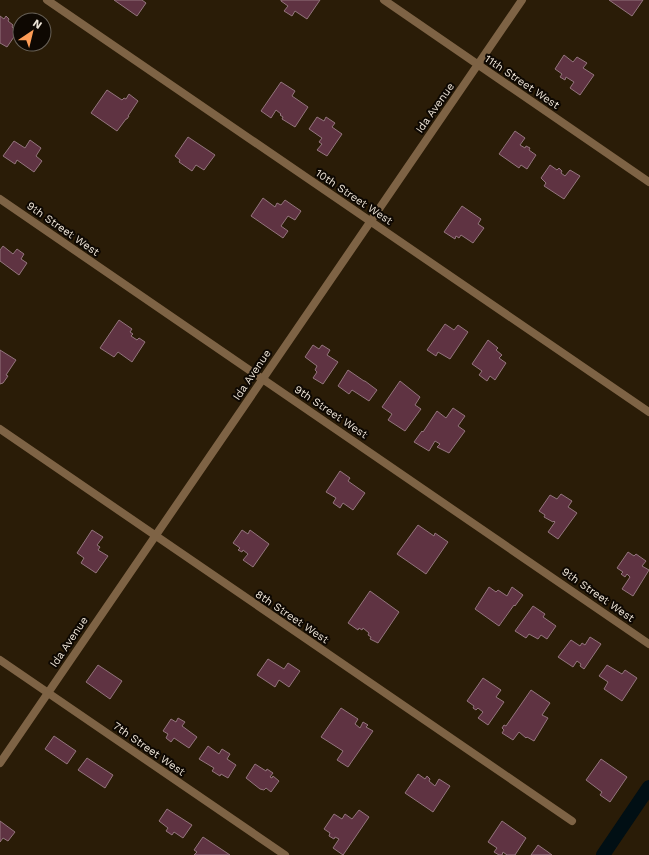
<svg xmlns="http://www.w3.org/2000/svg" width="649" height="855" viewBox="0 0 649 855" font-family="'Work Sans',sans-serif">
<rect width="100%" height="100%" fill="#2a1c07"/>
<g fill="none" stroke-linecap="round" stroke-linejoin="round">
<path stroke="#010f14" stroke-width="14" d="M 603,855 L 649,787"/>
</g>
<path fill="#5f3342" stroke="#93757d" d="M 114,0 L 142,0 L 146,3 L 137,16 Z
M 281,0 L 320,0 L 307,19 L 295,11 L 292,16 L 284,11 L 288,6 L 281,1 Z
M 609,0 L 643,0 L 632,16 Z
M 0,16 L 4,19 L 6,16 L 9,19 L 8,21 L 13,25 L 12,27 L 18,31 L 7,47 L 0,43 Z
M 564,55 L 573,62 L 577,57 L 587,63 L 583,68 L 594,75 L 580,95 L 570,88 L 574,82 L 566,77 L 565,80 L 560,77 L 562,74 L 555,69 Z
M 281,82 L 295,91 L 292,96 L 308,107 L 295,127 L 282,119 L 283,117 L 280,115 L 281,114 L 276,110 L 271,118 L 261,111 Z
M 107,90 L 122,100 L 124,98 L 126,99 L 129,94 L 138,101 L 128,116 L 129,116 L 127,119 L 126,119 L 117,131 L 91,113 Z
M 317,117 L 324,121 L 326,117 L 335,123 L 332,127 L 342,134 L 327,156 L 317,150 L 322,144 L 319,142 L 322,138 L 309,129 Z
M 515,131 L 525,138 L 520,145 L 525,148 L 526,146 L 530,148 L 529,150 L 536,155 L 527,169 L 521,165 L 519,168 L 499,154 Z
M 188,137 L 215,155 L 204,170 L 196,165 L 192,171 L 179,162 L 180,160 L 175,156 Z
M 30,140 L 41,148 L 36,156 L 42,161 L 34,172 L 17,160 L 15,164 L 3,156 L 14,141 L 25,148 Z
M 550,165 L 557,170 L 559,168 L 562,171 L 561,173 L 565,176 L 570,170 L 580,176 L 564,199 L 544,186 L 546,183 L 541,178 Z
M 263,198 L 275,207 L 277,203 L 281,205 L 285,200 L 301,211 L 295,220 L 288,216 L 281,226 L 288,231 L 283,238 L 251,216 Z
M 462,206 L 481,219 L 478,224 L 484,228 L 473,243 L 461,235 L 459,238 L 456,236 L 455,239 L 444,232 Z
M 3,246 L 13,254 L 17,249 L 24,254 L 21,259 L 27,263 L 19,275 L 0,261 L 0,250 Z
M 119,320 L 132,329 L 130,332 L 133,334 L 131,336 L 137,340 L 139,338 L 145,342 L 132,362 L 118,352 L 114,357 L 100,348 Z
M 445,324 L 454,330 L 458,325 L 468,332 L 450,359 L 438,352 L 436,356 L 427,350 Z
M 488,340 L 498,348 L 496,350 L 502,355 L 499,358 L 506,363 L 495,380 L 490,376 L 487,381 L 479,375 L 482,371 L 472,364 Z
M 313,345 L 319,349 L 322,345 L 330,350 L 327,355 L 338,362 L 323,384 L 313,378 L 317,372 L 315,370 L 317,366 L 305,357 Z
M 0,350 L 16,360 L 6,375 L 8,376 L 3,383 L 0,384 Z
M 348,370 L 364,381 L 365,381 L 377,390 L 369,401 L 352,390 L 349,394 L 338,386 Z
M 400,381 L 420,397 L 415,405 L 421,409 L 405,431 L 388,420 L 392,414 L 382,407 Z
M 453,408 L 465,416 L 458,426 L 465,431 L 449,453 L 437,447 L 440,444 L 435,441 L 429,451 L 414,442 L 422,431 L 423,432 L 437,411 L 446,418 Z
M 340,471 L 350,478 L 348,481 L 365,493 L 353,510 L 343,503 L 340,508 L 333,503 L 336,498 L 326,492 Z
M 561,494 L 572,501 L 568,507 L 577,513 L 558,539 L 548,532 L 555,522 L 554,521 L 553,522 L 544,517 L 545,515 L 539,511 L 550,495 L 557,499 Z
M 418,525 L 434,536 L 435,533 L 448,542 L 426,574 L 397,554 Z
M 92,530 L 103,537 L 97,545 L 100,547 L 98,550 L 108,556 L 96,573 L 81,563 L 84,558 L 77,553 Z
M 242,530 L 248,534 L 250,530 L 269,544 L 253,567 L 243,560 L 248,554 L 243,550 L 242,552 L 238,550 L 240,548 L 233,543 Z
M 628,552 L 634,556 L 636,554 L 646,561 L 642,566 L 649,570 L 633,596 L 622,589 L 630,577 L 627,574 L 625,577 L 621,574 L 623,572 L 617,568 Z
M 489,587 L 496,592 L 498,590 L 507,596 L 512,587 L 523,595 L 515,606 L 514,605 L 499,626 L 475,609 Z
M 370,591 L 399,612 L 378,643 L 370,639 L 371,637 L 368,635 L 369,633 L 363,628 L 362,630 L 359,628 L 358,630 L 348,623 Z
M 533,606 L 545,614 L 543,617 L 556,626 L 547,639 L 541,635 L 538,639 L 529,634 L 526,638 L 515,631 Z
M 590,637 L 601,644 L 584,669 L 580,666 L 581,664 L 577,661 L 573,667 L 558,657 L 571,640 L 580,646 L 582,643 L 585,645 Z
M 268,659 L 284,669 L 288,663 L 300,671 L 289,687 L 279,680 L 275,687 L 257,675 Z
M 98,665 L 122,681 L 110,699 L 86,682 Z
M 607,665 L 622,674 L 625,670 L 637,678 L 622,701 L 604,689 L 608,682 L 599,676 Z
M 483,678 L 501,690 L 496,697 L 504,702 L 488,725 L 478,718 L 483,712 L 478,708 L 476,710 L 473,708 L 474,706 L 467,701 Z
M 531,690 L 550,703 L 542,715 L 548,718 L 534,741 L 527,737 L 526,738 L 519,732 L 513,740 L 502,733 L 504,730 L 502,728 L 504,725 L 506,726 Z
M 341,708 L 358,719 L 355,724 L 360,728 L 363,722 L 368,725 L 366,727 L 373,731 L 348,767 L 337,760 L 343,751 L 321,737 Z
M 178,718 L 185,722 L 182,726 L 197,737 L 189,748 L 174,738 L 171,742 L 166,738 L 168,734 L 163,731 L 171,719 L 176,722 Z
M 54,736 L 76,751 L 67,764 L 45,749 Z
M 208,746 L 219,754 L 222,749 L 230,754 L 227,759 L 236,765 L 228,778 L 221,774 L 220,776 L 212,771 L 214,768 L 199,759 Z
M 87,758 L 113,775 L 105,788 L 78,770 Z
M 601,759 L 627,777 L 610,802 L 600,795 L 602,792 L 586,780 Z
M 255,764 L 266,771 L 267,769 L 273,773 L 270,777 L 272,778 L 273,776 L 279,781 L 271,792 L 266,788 L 264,790 L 260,789 L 246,778 Z
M 418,774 L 425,779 L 427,776 L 430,779 L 429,781 L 435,786 L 439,779 L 450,786 L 433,812 L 405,793 Z
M 167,809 L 192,825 L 183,838 L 174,832 L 172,835 L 166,831 L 168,828 L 159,821 Z
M 359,810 L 369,817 L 343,855 L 333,848 L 339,839 L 335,837 L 334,839 L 329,836 L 330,833 L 324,829 L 334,814 L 342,819 L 345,814 L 352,819 Z
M 0,821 L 15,832 L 8,841 L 3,838 L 0,842 Z
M 502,821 L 526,838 L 515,855 L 507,855 L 503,852 L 502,855 L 499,855 L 494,852 L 497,848 L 488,842 Z
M 203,837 L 230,855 L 194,855 L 197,852 L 194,850 Z
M 538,845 L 548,852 L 552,855 L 531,855 Z"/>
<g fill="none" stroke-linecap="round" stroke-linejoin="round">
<path stroke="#7e6345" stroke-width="8" d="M 47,0 L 649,412
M 384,0 L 649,182
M 0,199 L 649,644
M 0,429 L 572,821
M 0,660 L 285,855
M 0,763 L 522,0"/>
</g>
<g text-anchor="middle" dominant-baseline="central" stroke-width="4" stroke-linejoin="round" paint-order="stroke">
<g font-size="11" fill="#ede4d7" stroke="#0e0802">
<text transform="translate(522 82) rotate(34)">11th Street West</text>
<text transform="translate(435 108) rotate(-55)">Ida Avenue</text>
<text transform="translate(354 197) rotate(34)">10th Street West</text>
<text transform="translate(63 229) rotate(35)">9th Street West</text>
<text transform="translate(252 375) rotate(-56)">Ida Avenue</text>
<text transform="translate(331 412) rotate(34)">9th Street West</text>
<text transform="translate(598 595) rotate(35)">9th Street West</text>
<text transform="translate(292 617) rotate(34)">8th Street West</text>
<text transform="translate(69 642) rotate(-56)">Ida Avenue</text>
<text transform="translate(149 749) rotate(35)">7th Street West</text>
</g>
</g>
<g transform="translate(32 32) rotate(35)"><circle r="19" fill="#0e0802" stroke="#676057"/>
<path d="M0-3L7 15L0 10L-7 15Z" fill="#fd9c56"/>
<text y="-6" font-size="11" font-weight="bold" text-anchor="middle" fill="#ede4d7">N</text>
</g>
</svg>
